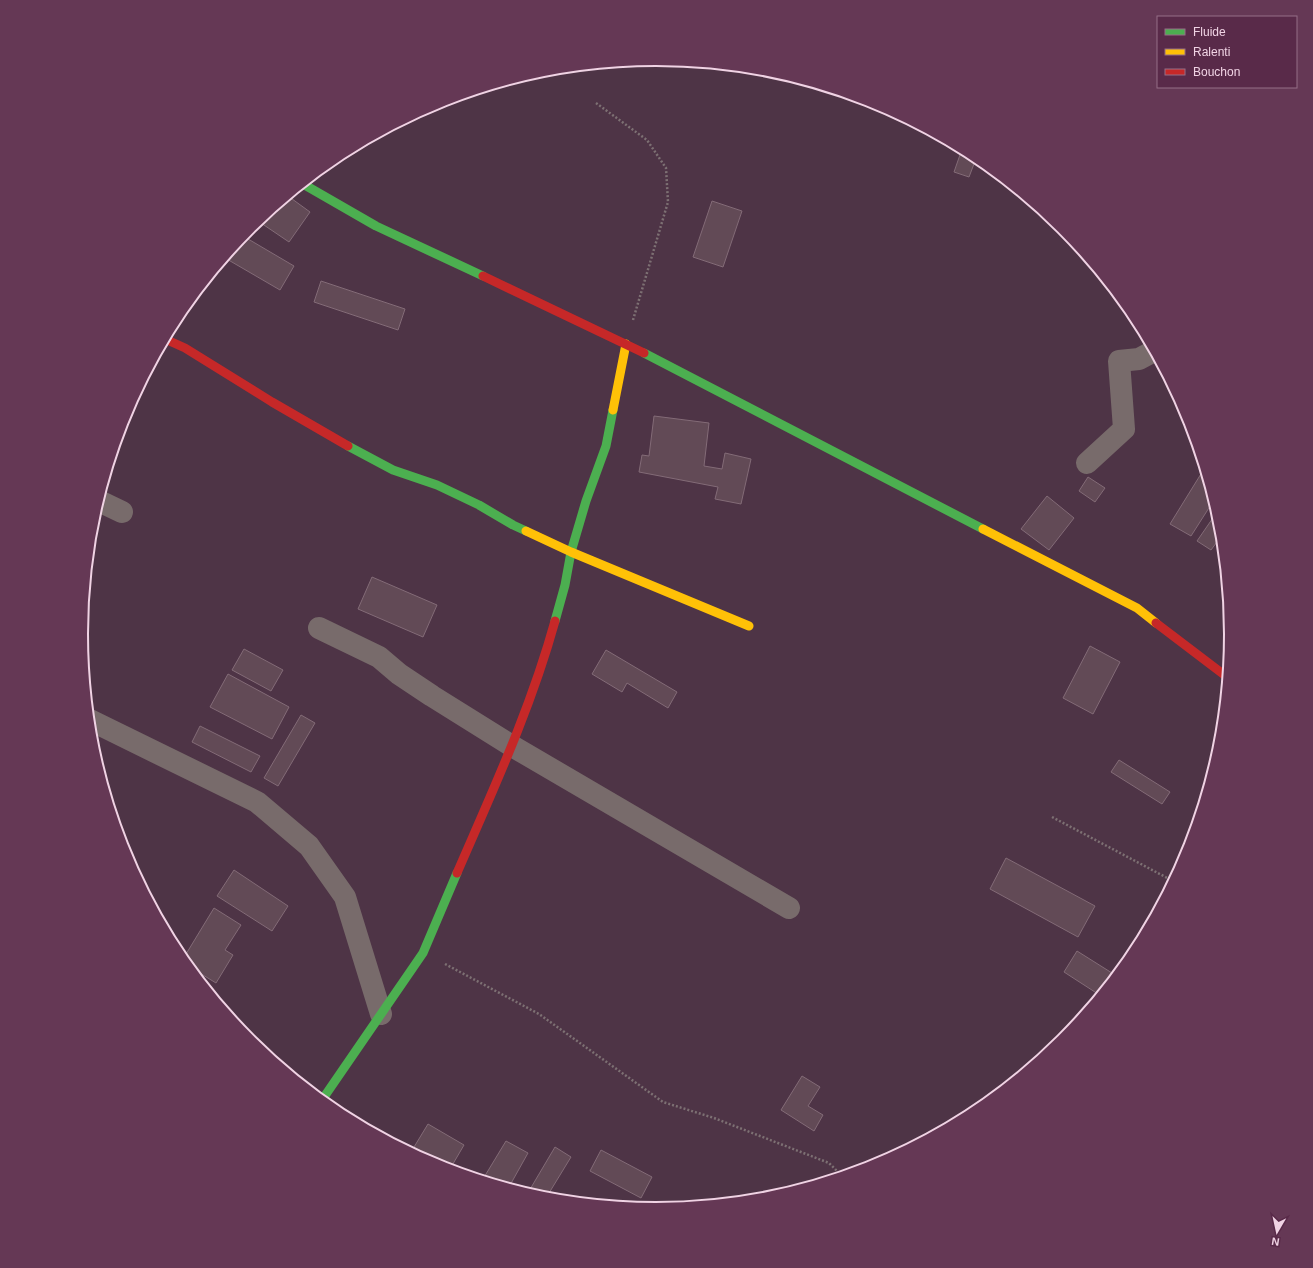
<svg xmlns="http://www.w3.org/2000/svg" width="1313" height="1268" viewBox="0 0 1313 1268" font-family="Helvetica,sans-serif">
<rect width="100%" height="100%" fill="#4e3446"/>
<path fill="#624a56" stroke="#836b77" d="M 962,149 L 977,156 L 969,177 L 954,172 Z
M 288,196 L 310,212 L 289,242 L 258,221 Z
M 712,201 L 742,211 L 723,267 L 693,257 Z
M 243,236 L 294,266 L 280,290 L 225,258 Z
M 321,281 L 405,309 L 398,330 L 314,302 Z
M 654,416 L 709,423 L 704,466 L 722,469 L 725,453 L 751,459 L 741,504 L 715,499 L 718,487 L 639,472 L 642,455 L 649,456 Z
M 1204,469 L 1214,500 L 1191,536 L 1170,524 Z
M 1088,477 L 1105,488 L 1095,502 L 1079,491 Z
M 1047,496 L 1074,518 L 1049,550 L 1021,529 Z
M 1217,512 L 1220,522 L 1222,535 L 1211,550 L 1197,541 Z
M 372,577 L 437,605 L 423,637 L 358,609 Z
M 1090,646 L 1120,662 L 1093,714 L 1063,698 Z
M 244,649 L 283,670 L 271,691 L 232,670 Z
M 606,650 L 677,692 L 668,708 L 627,683 L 622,692 L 592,674 Z
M 228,674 L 289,707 L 272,739 L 210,707 Z
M 301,715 L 315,723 L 278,786 L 264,778 Z
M 200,726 L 260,756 L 251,772 L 192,742 Z
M 1119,760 L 1170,792 L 1162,804 L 1111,772 Z
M 1006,858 L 1095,906 L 1078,937 L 990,889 Z
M 234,870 L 288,906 L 272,931 L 217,896 Z
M 214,908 L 241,925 L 225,950 L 233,955 L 216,983 L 190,967 L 183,959 Z
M 1077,951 L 1112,973 L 1098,994 L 1064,972 Z
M 802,1076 L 820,1087 L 808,1106 L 823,1115 L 814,1131 L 781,1110 Z
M 428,1124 L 464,1145 L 450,1169 L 436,1165 L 411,1152 Z
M 506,1141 L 528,1153 L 509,1187 L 483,1179 Z
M 555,1147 L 571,1157 L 546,1198 L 544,1198 L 537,1196 L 529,1191 Z
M 601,1150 L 652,1177 L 641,1198 L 590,1171 Z"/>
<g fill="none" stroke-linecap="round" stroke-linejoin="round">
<path stroke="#7d7073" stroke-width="2.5" stroke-dasharray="2 2" stroke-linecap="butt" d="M 596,103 L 647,140 L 666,168 L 668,202 L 633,320
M 1052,817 L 1173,881
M 445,964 L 539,1014 L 663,1102 L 714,1118 L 829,1163 L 842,1176"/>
<path stroke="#786b6b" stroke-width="22" d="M 1087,463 L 1124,429 L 1119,361 L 1139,359 L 1154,351
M 99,501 L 122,512
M 319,628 L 379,657 L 399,674 L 432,696 L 512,746 L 789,908
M 90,720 L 257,802 L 309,846 L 345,897 L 381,1014"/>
<path stroke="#4caf50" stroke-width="9" d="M 303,184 L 376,226 L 483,276
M 644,353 L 983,529
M 348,446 L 393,470 L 437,485 L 479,505 L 513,525 L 526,531
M 555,621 L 565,585 L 571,552 L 586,501 L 606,446 L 613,410
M 322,1100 L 423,953 L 457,873"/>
<path stroke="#ffc107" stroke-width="9" d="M 613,410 L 626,344
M 983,529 L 1137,608 L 1156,623
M 526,531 L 571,552 L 749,626"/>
<path stroke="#c62828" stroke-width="9" d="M 483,276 L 644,353
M 165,339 L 185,348 L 272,402 L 348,446
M 1156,623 L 1227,677
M 457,873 C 493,790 531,708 555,621"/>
</g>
<path d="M0 0H1313V1268H0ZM88 634a568 568 0 1 1 1136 0a568 568 0 1 1-1136 0Z" fill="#653855" fill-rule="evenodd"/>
<path fill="none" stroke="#f0d3e4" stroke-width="2" d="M88 634a568 568 0 1 1 1136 0a568 568 0 1 1-1136 0Z"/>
<rect x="1157" y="16" width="140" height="72" fill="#592a49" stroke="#956e87"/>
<rect x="1165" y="29" width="20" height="6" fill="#4caf50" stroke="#956e87"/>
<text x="1193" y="36" font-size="12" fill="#f0d3e4">Fluide</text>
<rect x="1165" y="49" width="20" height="6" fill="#ffc107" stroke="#956e87"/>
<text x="1193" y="56" font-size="12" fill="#f0d3e4">Ralenti</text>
<rect x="1165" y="69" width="20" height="6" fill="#c62828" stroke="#956e87"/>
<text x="1193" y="76" font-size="12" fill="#f0d3e4">Bouchon</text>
<g transform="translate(1277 1232) rotate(189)" stroke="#592a49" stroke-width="3" paint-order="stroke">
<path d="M0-3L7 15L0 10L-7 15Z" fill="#f0d3e4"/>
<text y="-6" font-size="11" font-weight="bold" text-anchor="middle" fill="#f0d3e4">N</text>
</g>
</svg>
